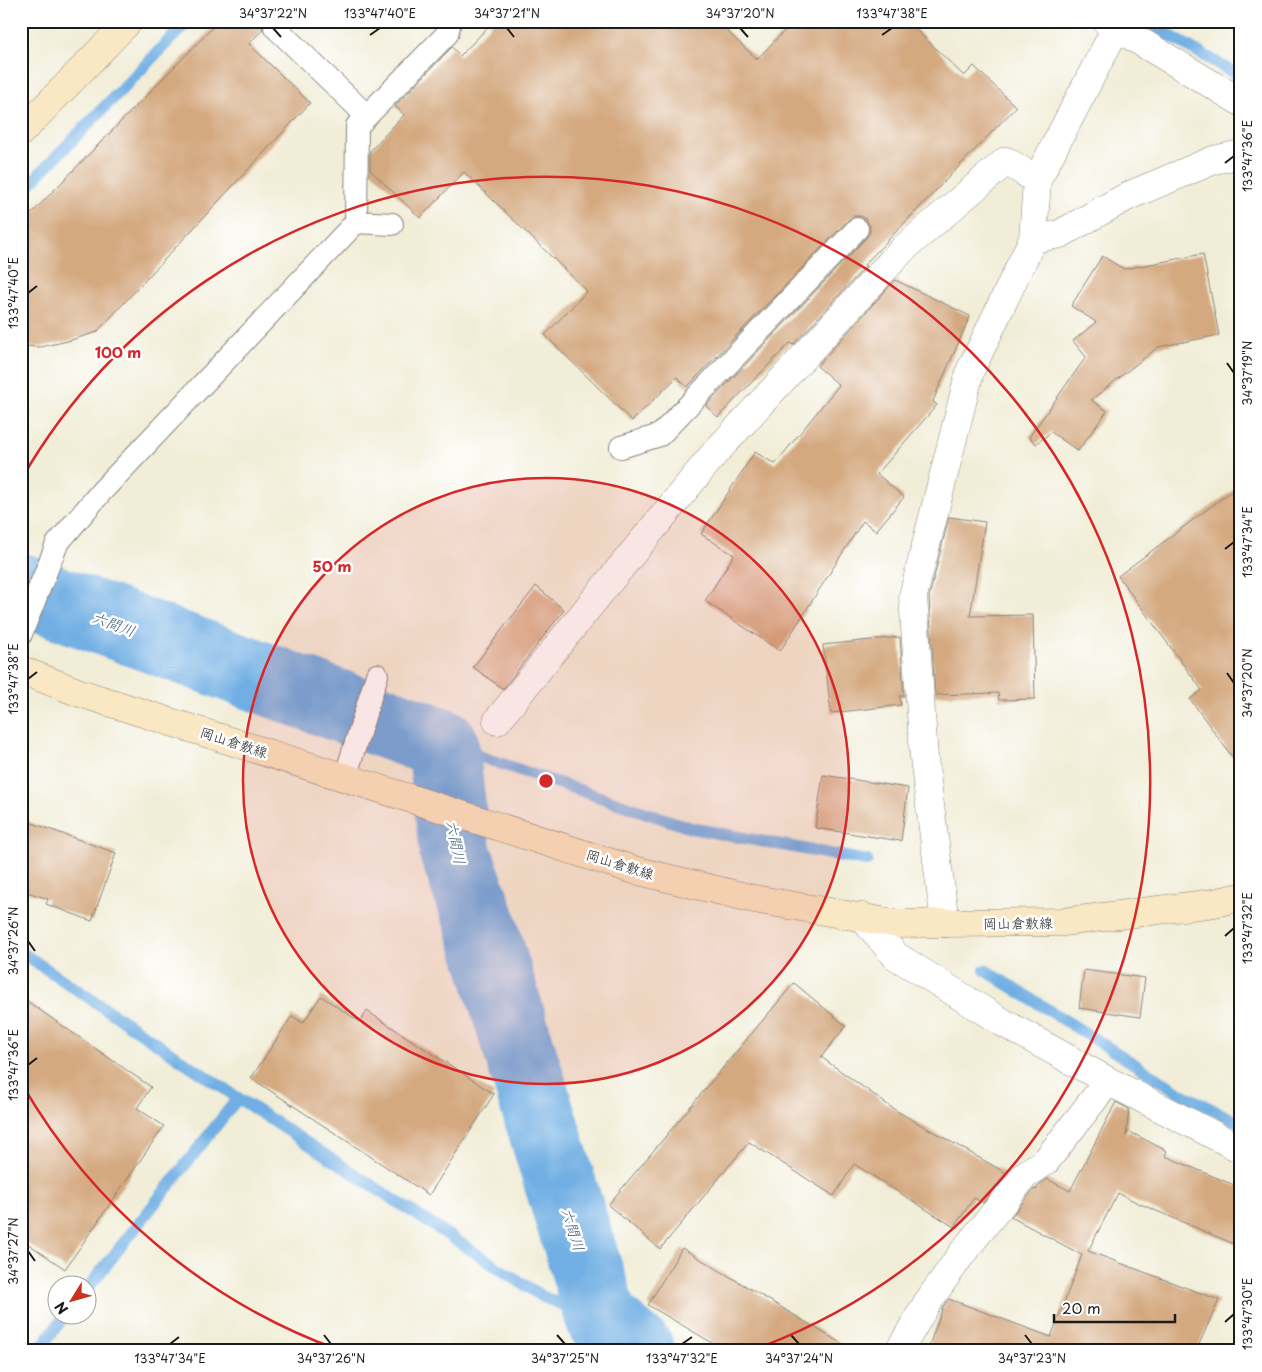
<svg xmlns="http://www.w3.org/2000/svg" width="1262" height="1372" viewBox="0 0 1262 1372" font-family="'Playpen Sans','Klee One',sans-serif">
<rect width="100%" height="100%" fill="#fff"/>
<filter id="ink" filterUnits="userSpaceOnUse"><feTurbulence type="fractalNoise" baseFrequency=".02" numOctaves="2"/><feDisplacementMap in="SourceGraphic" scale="10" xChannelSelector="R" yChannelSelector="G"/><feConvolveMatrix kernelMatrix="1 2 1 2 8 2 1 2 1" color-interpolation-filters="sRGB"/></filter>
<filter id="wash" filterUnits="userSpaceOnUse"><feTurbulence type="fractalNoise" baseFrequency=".0096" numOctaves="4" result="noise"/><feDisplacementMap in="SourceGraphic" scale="20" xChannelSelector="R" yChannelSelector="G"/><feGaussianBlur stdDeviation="1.12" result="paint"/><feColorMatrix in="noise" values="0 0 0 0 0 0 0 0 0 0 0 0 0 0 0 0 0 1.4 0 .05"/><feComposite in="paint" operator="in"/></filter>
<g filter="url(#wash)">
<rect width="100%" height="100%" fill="#f1edd7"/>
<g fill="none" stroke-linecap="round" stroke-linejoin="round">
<path stroke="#70aee3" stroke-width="12" d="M 1145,21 L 1241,77
M 21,193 L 188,21
M 443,744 L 691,828 L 867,861
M 21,952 L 238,1098 L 543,1297 L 602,1320
M 985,970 L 1182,1094 L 1241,1124
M 88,1288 L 238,1098
M 38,1351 L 66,1314"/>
<path stroke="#70aee3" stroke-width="72" d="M 21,589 L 443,744 L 455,851 L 480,921 L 602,1320 L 639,1351"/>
</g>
<g id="blocks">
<path fill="#d4a980" d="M 219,21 L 264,21 L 262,30 L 249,44 L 310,103 L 97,332 L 68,341 L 40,347 L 21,346 L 21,224 Z
M 494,21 L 716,21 L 757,59 L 794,21 L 907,21 L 964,76 L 974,66 L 1016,107 L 864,265 L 866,266 L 793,345 L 790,343 L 718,417 L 706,406 L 866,238 L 870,233 L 870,226 L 866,219 L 861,216 L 854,216 L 848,220 L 687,387 L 677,377 L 632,421 L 545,335 L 587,291 L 464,172 L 420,218 L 370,170 L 370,151 L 404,115 L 395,106 L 452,47 L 460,56 Z
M 1203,254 L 1219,335 L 1158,347 L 1091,400 L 1107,411 L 1078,451 L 1051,432 L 1036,444 L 1029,437 L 1086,357 L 1073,341 L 1096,322 L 1071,306 L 1102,256 L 1124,269 Z
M 895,280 L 970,316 L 933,401 L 937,405 L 877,474 L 904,497 L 876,531 L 863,521 L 780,651 L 705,601 L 734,555 L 701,534 L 755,452 L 775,464 L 839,385 L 817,366 Z
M 1241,484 L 1241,769 L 1190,699 L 1202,690 L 1118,576 Z
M 949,517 L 985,522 L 970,616 L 1033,615 L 1035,699 L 999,700 L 998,693 L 935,695 L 929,597 Z
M 536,586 L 564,610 L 503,689 L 473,667 Z
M 900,637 L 904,696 L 900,696 L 901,705 L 831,713 L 823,645 Z
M 823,775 L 908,788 L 901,841 L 815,828 Z
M 21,819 L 116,853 L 92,921 L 46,904 L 48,899 L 21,890 Z
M 1084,970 L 1145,978 L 1140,1017 L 1079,1008 Z
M 794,983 L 846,1026 L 821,1057 L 895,1110 L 1006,1173 L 983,1203 L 974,1198 L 954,1227 L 854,1164 L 834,1196 L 749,1142 L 660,1249 L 608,1205 Z
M 321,996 L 360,1022 L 367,1011 L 494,1094 L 429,1195 L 251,1078 L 292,1016 L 303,1023 Z
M 21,997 L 151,1087 L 137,1108 L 164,1126 L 65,1269 L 21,1239 Z
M 1116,1102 L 1129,1109 L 1126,1136 L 1128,1131 L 1167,1151 L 1165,1156 L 1241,1188 L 1241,1247 L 1138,1203 L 1118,1193 L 1088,1251 L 1219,1300 L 1196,1351 L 927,1351 L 943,1307 L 949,1299 L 1051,1337 L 1082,1255 L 1011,1217 L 1034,1189 L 1036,1190 L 1039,1185 L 1047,1179 L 1070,1191 Z
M 682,1248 L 854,1351 L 726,1351 L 648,1305 Z"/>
</g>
</g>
<g filter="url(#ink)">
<use href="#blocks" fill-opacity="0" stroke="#86847a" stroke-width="1"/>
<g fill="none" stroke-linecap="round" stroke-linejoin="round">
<defs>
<path id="lane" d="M 275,27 L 367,116
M 356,222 L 392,224
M 621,447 L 660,435 L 857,229
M 21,634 L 57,544 L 101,492 L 356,222 L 357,126 L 447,34 L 450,21
M 345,778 L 377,675"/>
<path id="street" d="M 1106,21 L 1241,102
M 1033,239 L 1060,234 L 1128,196 L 1214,160 L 1241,154
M 497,721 L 608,583 L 714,454 L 903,249 L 1006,161 L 1037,180
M 862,917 L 896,956 L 1002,1022 L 1108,1081 L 1241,1149
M 945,923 L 924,758 L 913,596 L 970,371 L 1033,239 L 1037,180 L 1116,28
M 899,1351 L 927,1303 L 963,1252 L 1025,1175 L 1046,1161 L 1108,1081"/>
<path id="secondary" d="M 21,132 L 129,21
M 21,670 L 80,693 L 634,870 L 754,899 L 899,924 L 945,923 L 1063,922 L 1214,903 L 1241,897"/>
</defs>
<use href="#lane" stroke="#86847a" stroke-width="24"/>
<use href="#street" stroke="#86847a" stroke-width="29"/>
<use href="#secondary" stroke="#86847a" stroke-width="29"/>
<use href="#lane" stroke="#fff" stroke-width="22"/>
<use href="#street" stroke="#fff" stroke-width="28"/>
<use href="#secondary" stroke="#fae7c3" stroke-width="28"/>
<defs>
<path id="rail" d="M 1224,21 L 1241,31"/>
</defs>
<use href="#rail" stroke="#1c1c1c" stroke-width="5.5"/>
<use href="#rail" stroke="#fff" stroke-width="4" stroke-dasharray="11" stroke-linecap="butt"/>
</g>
</g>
<path fill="none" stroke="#1c1c1c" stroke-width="2" d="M 273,28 L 281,37M 507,28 L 514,37M 740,28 L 748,37M 370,35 L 380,28M 882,35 L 892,28M 1225,163 L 1234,156M 28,293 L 37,286M 1227,363 L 1234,373M 1225,549 L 1234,542M 1227,673 L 1234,683M 28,679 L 37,672M 1225,936 L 1234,928M 28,941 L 35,951M 28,1065 L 37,1058M 28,1251 L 35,1261M 1225,1322 L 1234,1314M 324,1335 L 331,1344M 557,1335 L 565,1344M 791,1335 L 799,1344M 1025,1335 L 1032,1344M 170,1344 L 179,1337M 682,1344 L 692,1337"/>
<circle cx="546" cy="781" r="303" fill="#d62828" fill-opacity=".12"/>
<g fill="none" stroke="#d62828" stroke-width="2.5">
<circle cx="546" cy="781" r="303"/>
<path d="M339 1350A605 605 0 0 1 22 1084M22 478A605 605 0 1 1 753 1350"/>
</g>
<g text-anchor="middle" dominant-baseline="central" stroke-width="5" stroke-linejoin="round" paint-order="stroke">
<g font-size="14" fill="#1c1c1c" stroke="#fff">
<text transform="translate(234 742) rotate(18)">岡山倉敷線</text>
<text transform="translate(620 864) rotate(17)">岡山倉敷線</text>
<text transform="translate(1018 923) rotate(-1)">岡山倉敷線</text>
</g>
<g font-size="15" font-style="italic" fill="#425e76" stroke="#fff">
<text transform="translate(114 623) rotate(20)">六間川</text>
<text transform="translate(457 842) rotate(79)">六間川</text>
<text transform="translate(574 1229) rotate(73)">六間川</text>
</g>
</g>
<circle cx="546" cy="781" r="8" fill="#d62828" stroke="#fff" stroke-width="2.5"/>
<g font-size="15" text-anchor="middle" font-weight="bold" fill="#d62828" stroke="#fff" stroke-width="5" stroke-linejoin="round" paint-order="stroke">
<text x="118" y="358">100 m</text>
<text x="332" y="572">50 m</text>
</g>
<rect width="1262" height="1372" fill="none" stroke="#fff" stroke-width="55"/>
<g transform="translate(72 1300) rotate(233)"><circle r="24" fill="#ffffff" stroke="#a4a4a4"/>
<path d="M0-4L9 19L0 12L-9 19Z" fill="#c8321e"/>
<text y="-8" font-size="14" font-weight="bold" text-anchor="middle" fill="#1c1c1c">N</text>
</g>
<path d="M1054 1314v8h121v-8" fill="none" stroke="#1c1c1c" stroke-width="2.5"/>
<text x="1062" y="1314" font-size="15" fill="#1c1c1c" stroke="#ffffff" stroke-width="4" paint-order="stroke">20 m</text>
<rect x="28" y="28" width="1206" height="1316" fill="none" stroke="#1c1c1c" stroke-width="2"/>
<g font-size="12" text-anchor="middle" fill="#1c1c1c">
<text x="273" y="18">34°37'22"N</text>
<text x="380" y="18">133°47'40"E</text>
<text x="507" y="18">34°37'21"N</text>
<text x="740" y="18">34°37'20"N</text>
<text x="892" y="18">133°47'38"E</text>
<text transform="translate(1248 156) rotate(-90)" y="4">133°47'36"E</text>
<text transform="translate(14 293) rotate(-90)" y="4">133°47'40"E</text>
<text transform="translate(1248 373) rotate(-90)" y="4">34°37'19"N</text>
<text transform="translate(1248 542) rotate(-90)" y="4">133°47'34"E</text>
<text transform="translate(14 679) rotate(-90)" y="4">133°47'38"E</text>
<text transform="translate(1248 683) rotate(-90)" y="4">34°37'20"N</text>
<text transform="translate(1248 928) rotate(-90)" y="4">133°47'32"E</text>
<text transform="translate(14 941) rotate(-90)" y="4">34°37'26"N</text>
<text transform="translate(14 1065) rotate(-90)" y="4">133°47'36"E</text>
<text transform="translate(14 1251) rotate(-90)" y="4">34°37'27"N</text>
<text transform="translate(1248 1314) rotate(-90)" y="4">133°47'30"E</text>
<text x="170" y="1363">133°47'34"E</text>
<text x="331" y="1363">34°37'26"N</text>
<text x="565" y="1363">34°37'25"N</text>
<text x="682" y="1363">133°47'32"E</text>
<text x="799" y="1363">34°37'24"N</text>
<text x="1032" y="1363">34°37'23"N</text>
</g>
</svg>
